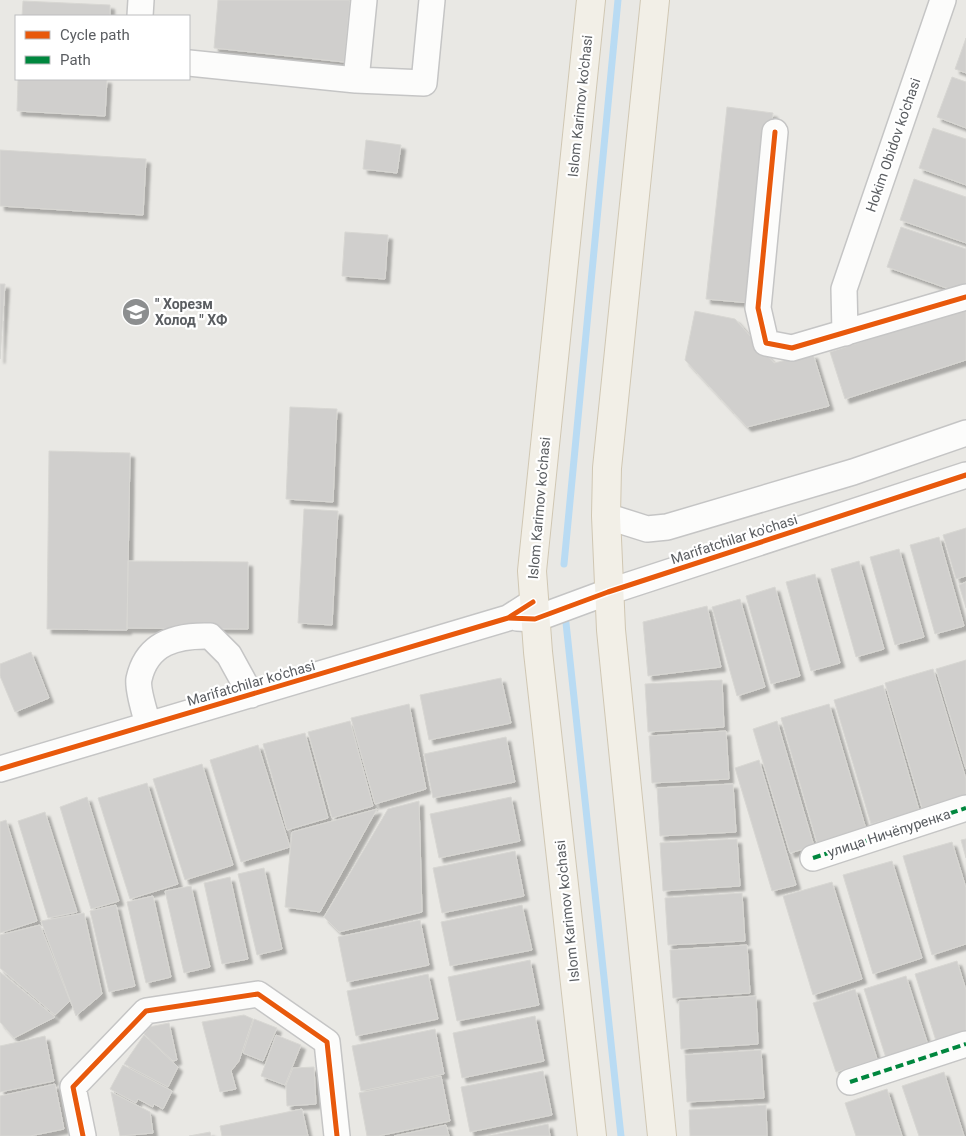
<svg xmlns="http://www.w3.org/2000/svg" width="966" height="1136" viewBox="0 0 966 1136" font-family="Roboto,sans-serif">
<defs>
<filter id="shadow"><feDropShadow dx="4.5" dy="4.5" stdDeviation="1" flood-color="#0004"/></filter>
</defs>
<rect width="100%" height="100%" fill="#e9e8e4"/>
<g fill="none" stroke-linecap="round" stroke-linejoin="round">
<path stroke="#b9dbf3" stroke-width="7" d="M 564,564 L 618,0
M 566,623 L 621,1136"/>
</g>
<path fill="#d0cfcd" stroke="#d8d7d3" filter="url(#shadow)" d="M 218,0 L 350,0 L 344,62 L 214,48 Z
M 23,1 L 110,5 L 110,16 L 22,16 Z
M 966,38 L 966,73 L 955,69 Z
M 952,77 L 966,82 L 966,128 L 937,117 Z
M 18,79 L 107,79 L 105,116 L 17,111 Z
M 727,107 L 773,113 L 750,303 L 706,299 Z
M 933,128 L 966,139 L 966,185 L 919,168 Z
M 366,140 L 401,145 L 397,173 L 363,169 Z
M 0,150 L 146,159 L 143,215 L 0,206 Z
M 914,179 L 966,197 L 966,243 L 900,220 Z
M 901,227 L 966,249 L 966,295 L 887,267 Z
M 345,232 L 388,235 L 385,279 L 342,276 Z
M 0,284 L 5,284 L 0,359 Z
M 966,308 L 966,360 L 845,399 L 830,352 Z
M 695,311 L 735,319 L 774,363 L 813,354 L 829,406 L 747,427 L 685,360 Z
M 290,407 L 337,409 L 333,502 L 286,499 Z
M 49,451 L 130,453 L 127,630 L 47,629 Z
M 304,509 L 338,511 L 332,625 L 298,623 Z
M 966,528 L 966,576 L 956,579 L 943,535 Z
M 939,537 L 964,626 L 935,634 L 910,545 Z
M 899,549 L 924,637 L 895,645 L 870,557 Z
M 128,561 L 248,562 L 248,629 L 127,628 Z
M 859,561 L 884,649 L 856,657 L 831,569 Z
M 815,574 L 840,663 L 811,671 L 786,582 Z
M 966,582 L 966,608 L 959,585 Z
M 775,587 L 800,676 L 771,684 L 746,596 Z
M 740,599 L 765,687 L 737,696 L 712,607 Z
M 707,606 L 721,667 L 648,676 L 643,622 Z
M 31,652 L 49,698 L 15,712 L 0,676 L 0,664 Z
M 966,660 L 966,769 L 936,669 Z
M 933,669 L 966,779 L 966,795 L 922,808 L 885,683 Z
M 501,678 L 511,723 L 429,740 L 420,695 Z
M 722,680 L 724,727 L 648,732 L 645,684 Z
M 883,685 L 919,810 L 871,824 L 834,700 Z
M 409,704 L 426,789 L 375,804 L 351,718 Z
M 829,704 L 866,829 L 817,843 L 781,718 Z
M 350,721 L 373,806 L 332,818 L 308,732 Z
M 777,721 L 814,846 L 790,853 L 753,729 Z
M 726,731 L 729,779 L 652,783 L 649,736 Z
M 305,733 L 328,818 L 287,830 L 263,744 Z
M 506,737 L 515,782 L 433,798 L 424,754 Z
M 258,745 L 290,847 L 241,862 L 210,760 Z
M 759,760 L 796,885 L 772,891 L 735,768 Z
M 202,764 L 233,865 L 185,880 L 153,779 Z
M 147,783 L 178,884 L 130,899 L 98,798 Z
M 733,784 L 736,832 L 660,836 L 657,788 Z
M 87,797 L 119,901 L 91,909 L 60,807 Z
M 511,797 L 520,841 L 439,858 L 430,814 Z
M 419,801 L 422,912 L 339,932 L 324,917 L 388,809 Z
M 377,809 L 320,912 L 285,907 L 292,832 Z
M 45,812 L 77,912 L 48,918 L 18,821 Z
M 6,820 L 37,921 L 0,933 L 0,822 Z
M 737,839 L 740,886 L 663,891 L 660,843 Z
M 966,839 L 966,858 L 961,840 Z
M 952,842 L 966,888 L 966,944 L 932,955 L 903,856 Z
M 515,851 L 524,896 L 442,913 L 433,868 Z
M 892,861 L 922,958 L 873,974 L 843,875 Z
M 264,868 L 282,949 L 257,955 L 238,874 Z
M 230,877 L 248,959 L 222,964 L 204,883 Z
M 832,882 L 862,979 L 813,995 L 783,896 Z
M 191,886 L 210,967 L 184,973 L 165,891 Z
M 742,893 L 745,941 L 668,945 L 665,898 Z
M 153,896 L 171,977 L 146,983 L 127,902 Z
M 116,905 L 135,986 L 109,992 L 90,911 Z
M 522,905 L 532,950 L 450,966 L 441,922 Z
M 84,913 L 102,994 L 76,1016 L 41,921 Z
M 420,920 L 429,965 L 347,982 L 338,937 Z
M 40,925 L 70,1001 L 55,1015 L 0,968 L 0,935 Z
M 747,945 L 750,993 L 673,998 L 670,950 Z
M 530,960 L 539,1005 L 457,1021 L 448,977 Z
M 957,961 L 966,990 L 966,1034 L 937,1044 L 915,974 Z
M 0,972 L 55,1017 L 14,1038 L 0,1022 Z
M 428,974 L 438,1019 L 356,1036 L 347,991 Z
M 906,976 L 928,1045 L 886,1058 L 864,989 Z
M 855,989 L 877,1059 L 836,1072 L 813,1003 Z
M 756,996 L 758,1044 L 681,1049 L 679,1001 Z
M 244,1015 L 253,1019 L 239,1061 L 231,1071 L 236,1089 L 220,1092 L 202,1022 Z
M 535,1016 L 544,1061 L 462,1078 L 453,1033 Z
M 254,1019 L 277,1028 L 263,1061 L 243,1053 Z
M 169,1023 L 177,1060 L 173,1061 L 144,1034 L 149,1027 Z
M 435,1029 L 444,1074 L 361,1091 L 352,1046 Z
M 144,1035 L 178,1067 L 168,1087 L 124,1064 Z
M 276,1035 L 301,1045 L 285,1085 L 261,1076 Z
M 45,1036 L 54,1081 L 0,1092 L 0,1046 Z
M 761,1050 L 764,1098 L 687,1102 L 685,1055 Z
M 123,1065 L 172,1091 L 163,1109 L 154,1104 L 153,1107 L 138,1099 L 136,1103 L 110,1089 Z
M 314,1067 L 316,1104 L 287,1106 L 286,1085 L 293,1068 Z
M 543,1071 L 552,1115 L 470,1132 L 461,1087 Z
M 944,1072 L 964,1136 L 919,1136 L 902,1086 Z
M 441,1076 L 450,1121 L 378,1136 L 367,1136 L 359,1093 Z
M 55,1084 L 64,1129 L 30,1136 L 0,1136 L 0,1096 Z
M 887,1089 L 902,1136 L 856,1136 L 845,1103 Z
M 111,1092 L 150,1112 L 153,1133 L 120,1136 Z
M 766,1105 L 767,1136 L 690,1136 L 689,1110 Z
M 302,1109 L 308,1136 L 222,1136 L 220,1126 Z
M 548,1124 L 550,1136 L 488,1136 Z
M 446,1125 L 449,1136 L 394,1136 Z
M 210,1132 L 211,1136 L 189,1136 Z"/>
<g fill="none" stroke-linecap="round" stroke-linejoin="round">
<defs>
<path id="minor" d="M 140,16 L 141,0
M 189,63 L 356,80 L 424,83 L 432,0
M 356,80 L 364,0
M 775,132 L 758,308 L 766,343 L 792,348 L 966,297
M 845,333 L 844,289 L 943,0
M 606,516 L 647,529 L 667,527 L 853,472 L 966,433
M 517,618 L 535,619 L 608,592 L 966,475
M 148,724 C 145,714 137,688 139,679 C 147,642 178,635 210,636 L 229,655 L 251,695
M 0,769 L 508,618 L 533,602
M 813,858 L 966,808
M 850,1082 L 966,1044
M 83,1136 L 73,1087 L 146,1011 L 258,994 L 327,1042 L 337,1136"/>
<path id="major" d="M 591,0 L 532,571 L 538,652 L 592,1136
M 655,0 L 607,468 L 606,516 L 611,630 L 662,1136"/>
</defs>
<use href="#minor" stroke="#c5c5c5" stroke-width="28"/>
<use href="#major" stroke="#d0c7b3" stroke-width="30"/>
<use href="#minor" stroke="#fcfcfb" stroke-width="25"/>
<use href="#major" stroke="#f2efe7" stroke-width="28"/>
<path stroke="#00873e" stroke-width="4" stroke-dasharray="8 4" stroke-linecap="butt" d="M 813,858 L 966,808
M 850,1082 L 966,1044"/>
<defs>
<path id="cycleway" d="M 775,132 L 758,308 L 766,343 L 792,348 L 966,297
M 508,618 L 535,619 L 608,592 L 966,475
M 0,769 L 508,618 L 533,602
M 83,1136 L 73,1087 L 146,1011 L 258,994 L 327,1042 L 337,1136"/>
</defs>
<use href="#cycleway" stroke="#fff" stroke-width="8"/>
<use href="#cycleway" stroke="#e8590c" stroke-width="5"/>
</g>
<defs>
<symbol id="school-disc" viewBox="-11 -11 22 22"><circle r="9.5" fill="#8c8e8f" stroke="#fff"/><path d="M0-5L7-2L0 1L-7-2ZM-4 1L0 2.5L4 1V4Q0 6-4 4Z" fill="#fff"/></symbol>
</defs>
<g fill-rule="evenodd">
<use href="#school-disc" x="120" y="296" width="32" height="32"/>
</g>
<g text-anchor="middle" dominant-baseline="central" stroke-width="4.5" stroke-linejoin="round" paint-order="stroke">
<g font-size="14" fill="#5a5d61" stroke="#fff">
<text transform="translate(580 106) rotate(-84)">Islom Karimov ko'chasi</text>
<text transform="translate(893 145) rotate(-71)">Hokim Obidov ko'chasi</text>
<text transform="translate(539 508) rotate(-85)">Islom Karimov ko'chasi</text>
<text transform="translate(734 539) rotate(-18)">Marifatchilar ko'chasi</text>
<text transform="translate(251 683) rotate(-16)">Marifatchilar ko'chasi</text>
<text transform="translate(889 833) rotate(-18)">улица Ничёпуренка</text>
<text transform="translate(567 911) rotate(-96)">Islom Karimov ko'chasi</text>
</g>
<g font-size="14" font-weight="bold" fill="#5a5d61" stroke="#fff" text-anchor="start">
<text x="155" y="304">" Хорезм<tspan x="155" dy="16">Холод " ХФ</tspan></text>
</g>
</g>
<rect x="15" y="15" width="175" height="65" fill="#ffffff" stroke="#bdbec0"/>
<rect x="25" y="31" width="25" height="8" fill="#e8590c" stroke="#bdbec0"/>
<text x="60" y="40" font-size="15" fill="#5a5d61">Cycle path</text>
<rect x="25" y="56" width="25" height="8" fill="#00873e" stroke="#bdbec0"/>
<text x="60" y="65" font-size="15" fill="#5a5d61">Path</text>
</svg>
